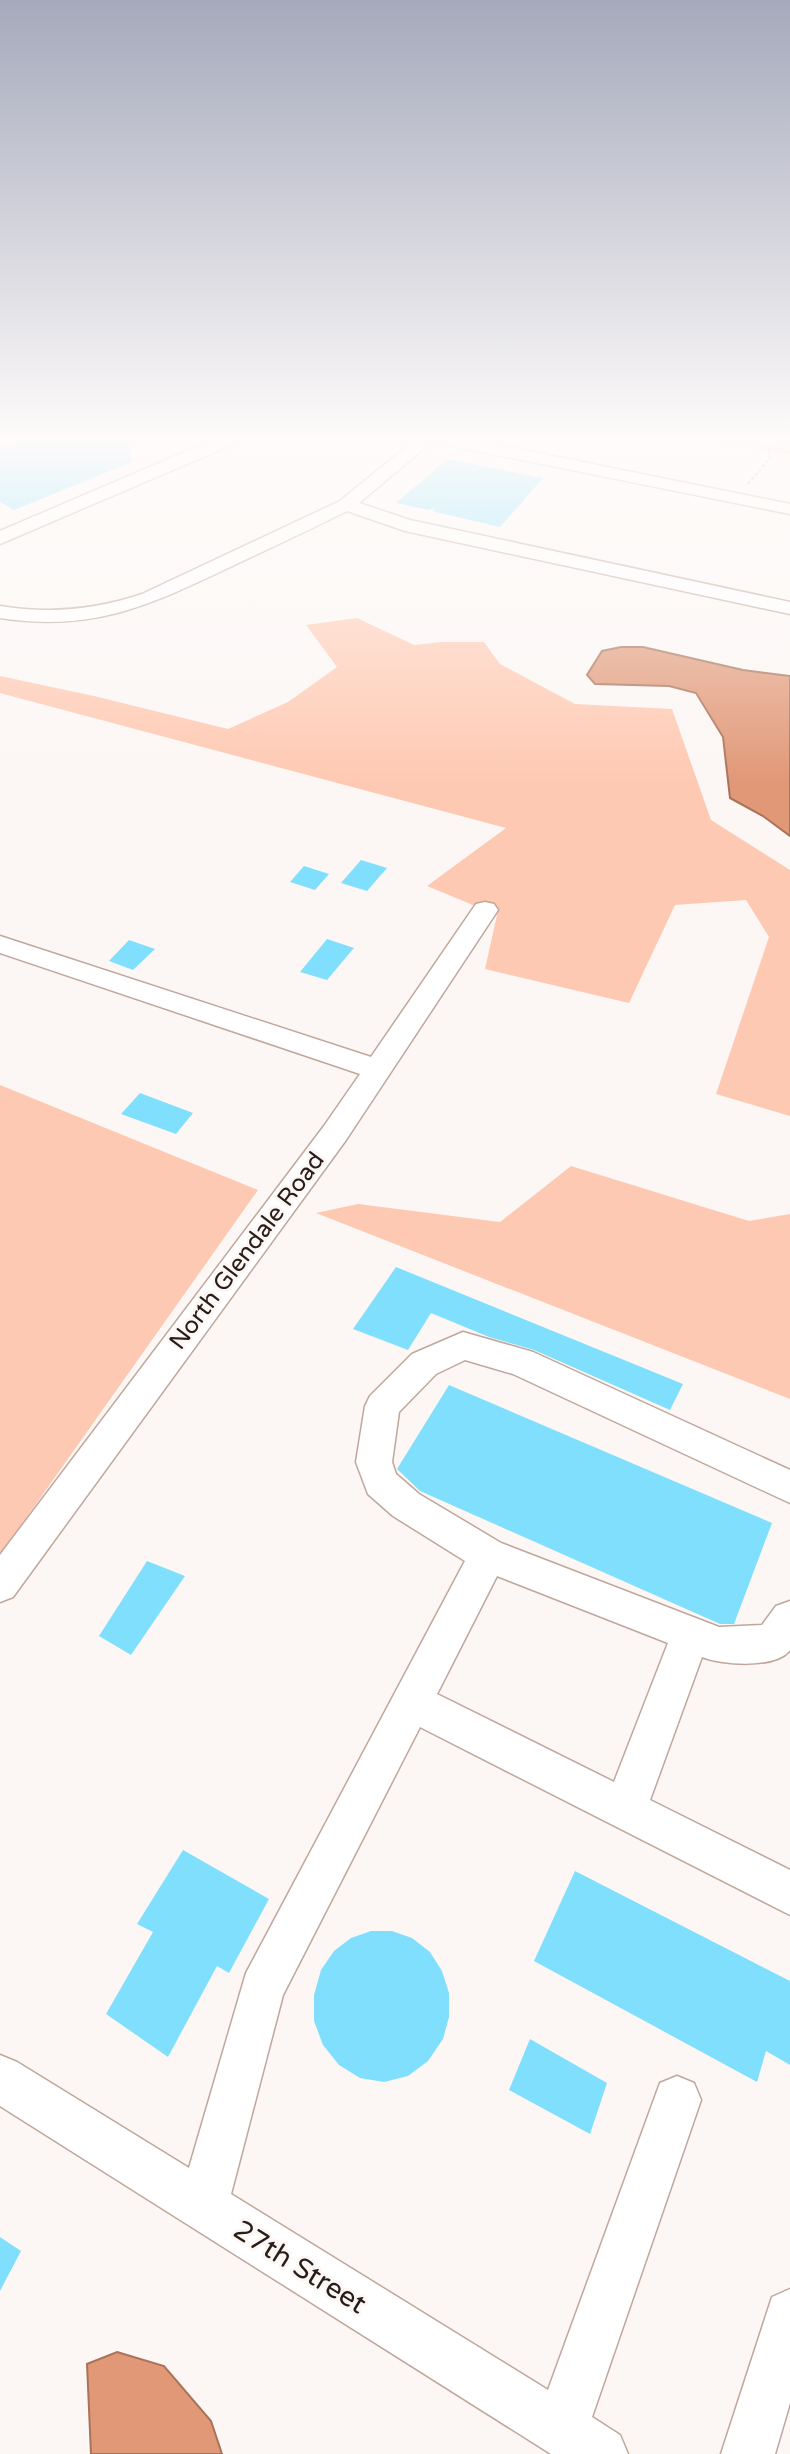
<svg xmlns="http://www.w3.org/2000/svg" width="790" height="2454" viewBox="0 0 790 2454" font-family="'Varela Round',sans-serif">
<rect width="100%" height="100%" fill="#fcf7f5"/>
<path fill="#fec9b2" d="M 707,439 L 790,439 L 790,455 Z
M 357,618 L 414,645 L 441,642 L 484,642 L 500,664 L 575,704 L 672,709 L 711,820 L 790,870 L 790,1116 L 716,1094 L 769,937 L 746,900 L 675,905 L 629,1003 L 485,969 L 497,915 L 427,886 L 506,828 L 0,693 L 0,676 L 94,696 L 228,729 L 288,702 L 337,667 L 306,625 Z
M 0,1085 L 258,1190 L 0,1555 Z
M 571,1166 L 749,1221 L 790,1214 L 790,1399 L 316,1213 L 358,1204 L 500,1222 Z"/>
<path fill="#e19877" stroke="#a9735a" stroke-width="2" d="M 621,647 L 643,647 L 743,670 L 790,676 L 790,836 L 763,816 L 730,798 L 723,737 L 696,693 L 669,686 L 595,684 L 587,675 L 602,651 Z
M 117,2352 L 164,2366 L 211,2421 L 222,2454 L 91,2454 L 87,2364 Z"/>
<path fill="#81dffe" d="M 24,439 L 128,439 L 132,462 L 14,510 L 0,502 L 0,448 Z
M 448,459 L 543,478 L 500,527 L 432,511 L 436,507 L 428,510 L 396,503 Z
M 361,860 L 387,868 L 367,891 L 341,883 Z
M 304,866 L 329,874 L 315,890 L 290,882 Z
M 327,939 L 354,948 L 327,980 L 300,972 Z
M 129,940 L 155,949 L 133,970 L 109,961 Z
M 140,1093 L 193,1113 L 176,1134 L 121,1114 Z
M 396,1267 L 683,1384 L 670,1410 L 534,1350 L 489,1337 L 431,1313 L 408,1350 L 353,1329 Z
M 449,1385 L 772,1523 L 734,1624 L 720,1624 L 420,1491 L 397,1469 Z
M 147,1561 L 185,1576 L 131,1655 L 99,1636 Z
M 183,1850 L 269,1899 L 229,1973 L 217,1966 L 168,2057 L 106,2014 L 153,1932 L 137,1924 Z
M 575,1871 L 790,1981 L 790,2065 L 766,2051 L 757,2082 L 534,1961 Z
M 371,1931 L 392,1931 L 412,1938 L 430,1952 L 442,1971 L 449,1993 L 449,2017 L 443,2039 L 428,2061 L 408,2076 L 384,2082 L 360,2078 L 339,2065 L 323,2045 L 314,2021 L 314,1995 L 321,1970 L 334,1951 L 351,1938 Z
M 530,2039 L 607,2083 L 590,2134 L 509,2090 Z
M 0,2237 L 21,2251 L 0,2291 Z"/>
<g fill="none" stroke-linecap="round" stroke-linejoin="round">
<defs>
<path id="minor" d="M 215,439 L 238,439 L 236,443 L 0,544 L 0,531 Z
M 416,439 L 469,439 L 790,504 L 790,514 L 442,444 L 434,440 L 359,503 L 410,520 L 790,602 L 790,614 L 405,531 L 347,511 C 307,531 266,550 226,569 C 146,607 91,632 0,618 L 0,606 C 49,614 95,610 142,594 L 340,501 Z
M 485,902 L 494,904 L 498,910 L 346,1140 L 13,1597 L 0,1602 L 0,1555 L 324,1126 L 360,1074 L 0,953 L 0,936 L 371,1057 L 476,904 Z
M 463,1332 L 533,1352 L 790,1470 L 790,1503 L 513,1374 L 465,1360 L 436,1374 L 399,1412 L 392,1462 L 396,1474 L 419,1494 L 501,1543 L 719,1627 L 762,1625 L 776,1606 L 790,1601 L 790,1650 C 776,1669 722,1665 702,1657 L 650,1800 L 790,1870 L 790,1915 L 420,1727 L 283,1995 L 231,2194 L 548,2390 L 660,2083 L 677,2076 L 694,2083 L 701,2100 L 592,2417 L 620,2435 L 628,2454 L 551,2454 L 0,2106 L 0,2055 L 17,2062 L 189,2168 L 246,1973 L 465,1561 L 393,1516 L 368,1494 L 356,1462 L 365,1406 L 370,1396 L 412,1354 ZM 497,1576 L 668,1643 L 614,1782 L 437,1694 Z
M 790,2289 L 790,2403 L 775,2454 L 721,2454 L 772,2297 Z"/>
</defs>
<use href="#minor" stroke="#c0a79c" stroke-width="3"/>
<path stroke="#aea8a5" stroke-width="2.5" stroke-dasharray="3.5 2" stroke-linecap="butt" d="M 748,484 L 770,458 L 768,446 L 773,439"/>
<use href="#minor" fill="#fff" fill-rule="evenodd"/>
</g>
<linearGradient id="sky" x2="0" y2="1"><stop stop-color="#a5a9bb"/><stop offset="0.56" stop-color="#fefbfa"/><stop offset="1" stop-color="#fefbfa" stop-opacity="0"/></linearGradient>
<rect width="790" height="783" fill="url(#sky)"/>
<g text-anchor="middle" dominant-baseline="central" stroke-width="6" stroke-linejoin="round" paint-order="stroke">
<g font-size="24" fill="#261c18" stroke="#fcf7f5">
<text transform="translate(247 1251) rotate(-53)">North Glendale Road</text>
</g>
<g font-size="28" fill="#261c18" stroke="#fcf7f5">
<text transform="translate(300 2267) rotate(32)">27th Street</text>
</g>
</g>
</svg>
